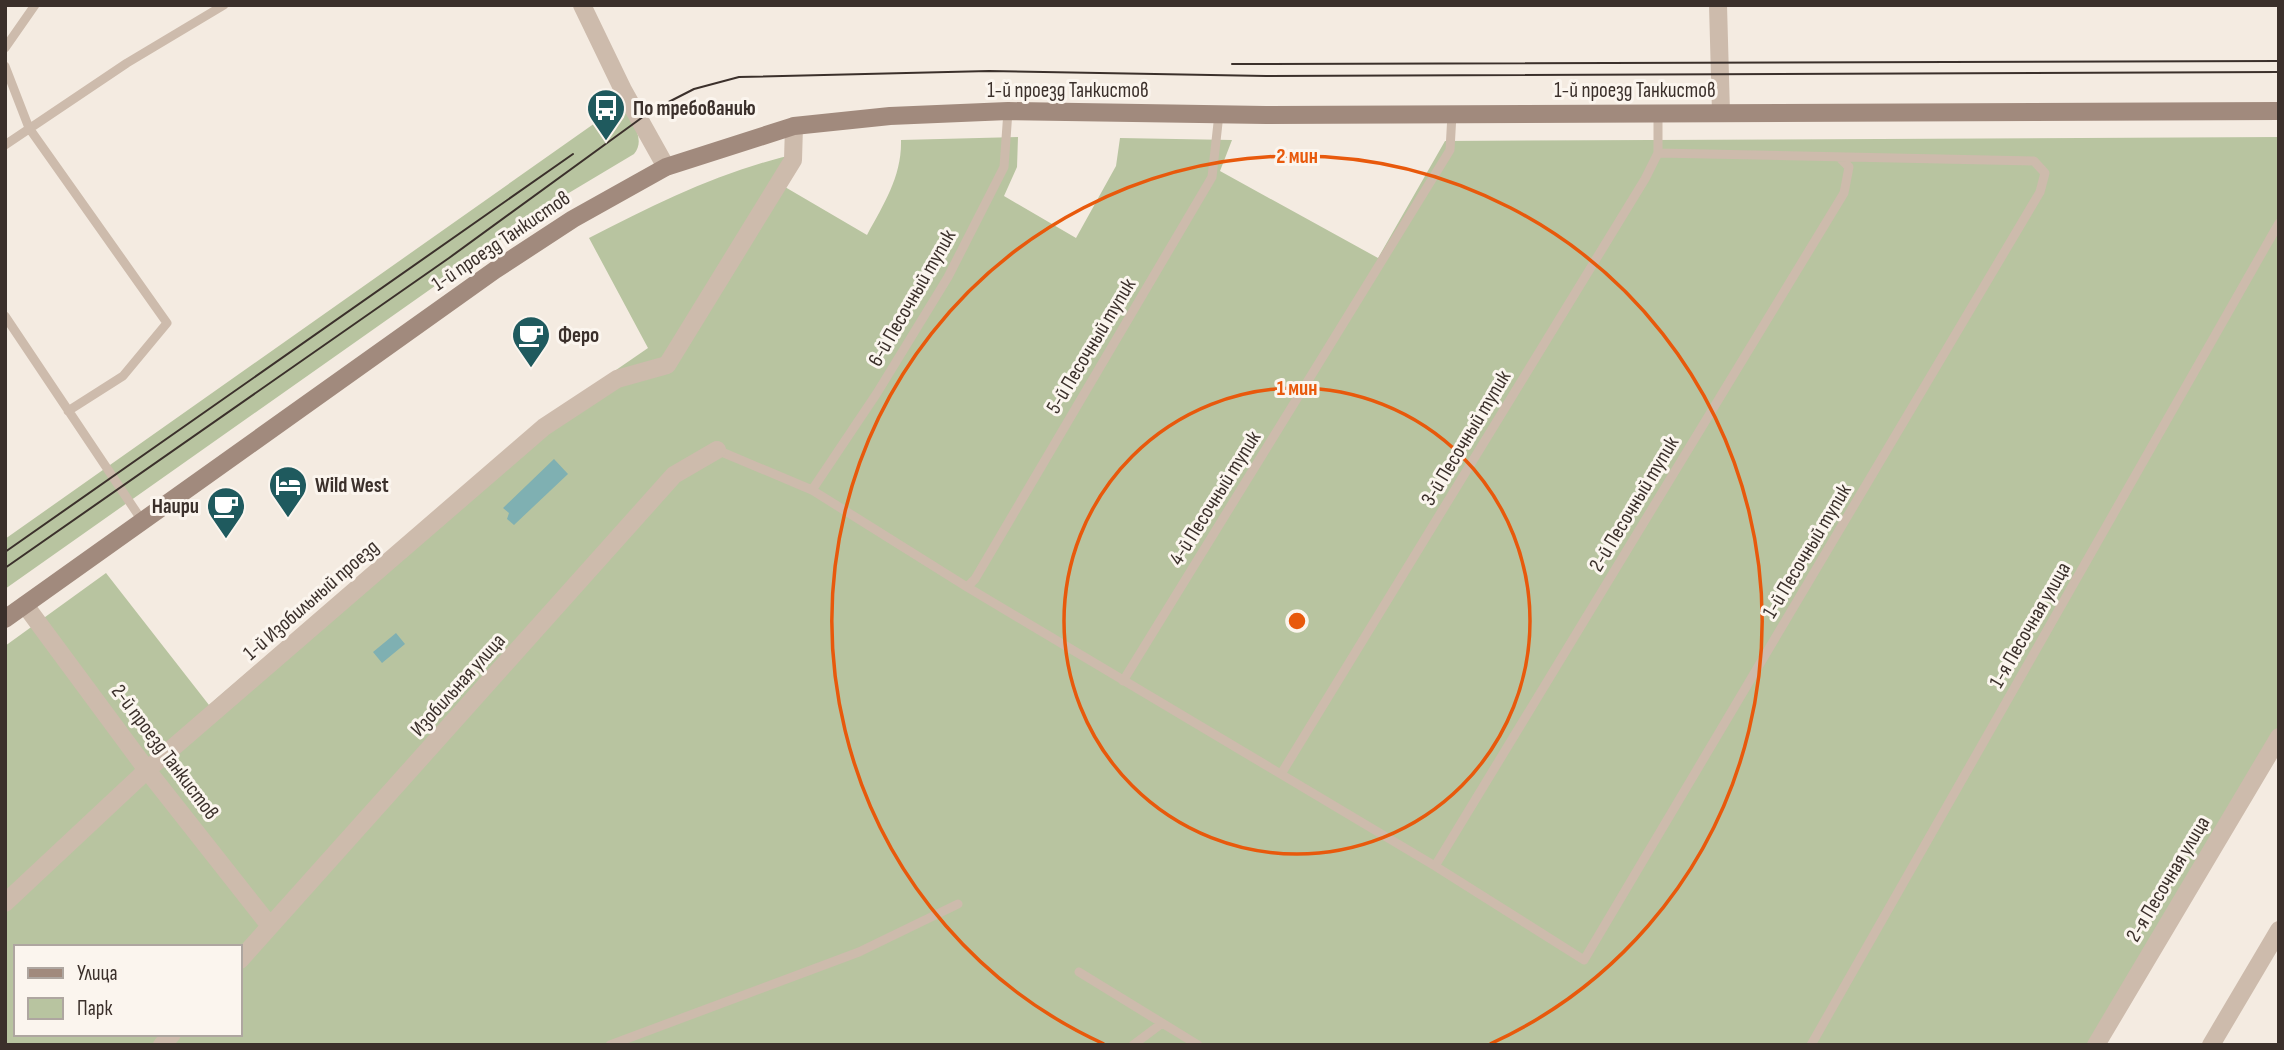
<svg xmlns="http://www.w3.org/2000/svg" width="2284" height="1050" viewBox="0 0 2284 1050" font-family="'Sofia Sans Condensed',sans-serif">
<rect width="100%" height="100%" fill="#f4ebe1"/>
<path fill="#b8c4a0" fill-rule="evenodd" d="M 622,104 C 630,120 647,138 634,154 L 557,200 L 5,589 L 5,539 Z
M 1018,137 L 1017,167 L 1004,196 L 1076,238 L 1116,166 L 1120,138 L 1232,140 L 1220,171 L 1378,258 L 1445,141 L 2279,137 L 2279,728 L 2090,1045 L 5,1045 L 5,646 L 106,573 L 209,705 L 539,423 L 648,348 L 589,238 C 658,203 725,169 801,153 L 785,187 L 867,235 C 884,204 902,176 901,140 ZM 16,947 L 240,947 L 240,1034 L 16,1034 Z"/>
<path fill="#7fb0b2" d="M 554,459 L 568,474 L 514,525 L 507,519 L 509,513 L 503,508 Z
M 396,633 L 405,644 L 382,663 L 373,652 Z"/>
<g fill="none" stroke-linecap="round" stroke-linejoin="round">
<path stroke="#cdbbac" stroke-width="9" d="M 5,48 L 35,5
M 5,66 L 29,128 L 167,323 L 123,376 L 68,411
M 5,145 L 127,63 L 224,5
M 5,316 L 143,522
M 717,450 L 812,490 L 967,587 L 1435,866 L 1584,960 L 2040,192 L 2045,173 L 2034,161 L 1658,153
M 812,490 L 877,393 L 948,277 L 1004,167 L 1008,111
M 967,587 L 975,579 L 1212,177 L 1219,114
M 1123,681 L 1450,150 L 1452,114
M 1281,774 L 1645,179 L 1658,153 L 1658,114
M 1435,866 L 1844,193 L 1849,167 L 1841,159
M 1079,972 L 1198,1045
M 610,1045 L 859,952 L 958,904
M 1133,1045 L 1161,1024
M 1811,1045 L 2279,223"/>
<path stroke="#cdbbac" stroke-width="18" d="M 582,5 L 623,90 L 666,167
M 1718,5 L 1721,113
M 25,605 L 147,770 L 270,926
M 5,903 L 147,770 L 544,427 L 617,379 L 667,365 L 793,160 L 794,126
M 240,960 L 674,475 L 717,450
M 162,1045 L 172,1034
M 2096,1045 L 2279,737
M 2211,1045 L 2279,930"/>
<path stroke="#a18a7d" stroke-width="18" d="M 5,619 L 495,270 L 573,219 L 666,167 L 794,126 L 890,116 L 1008,111 L 1266,115 L 2279,111"/>
<path stroke="#3b302b" stroke-width="2" d="M 1232,64 L 2279,61
M 5,552 L 573,154
M 5,568 L 449,258 L 651,111 L 694,89 L 739,77 L 989,71 L 1266,76 L 2279,72"/>
</g>
<g fill="none" stroke="#e8590c" stroke-width="3.5">
<circle cx="1297" cy="621" r="233"/>
<path d="M1104 1044A465 465 0 1 1 1490 1044"/>
</g>
<defs>
<symbol id="bus-pin" viewBox="-11 -11 22 30"><path d="M0 17L-7.5 6A9.5 9.5 0 1 1 7.5 6Z" fill="#1f5a5e" stroke="#fbf5ee"/><path d="M-5-6H5V4H4V6H2V4H-2V6H-4V4H-5ZM-3.5-4V0h7V-4ZM-3.5 1.2v1.5H-2V1.2ZM2 1.2v1.5H3.5V1.2Z" fill="#fff"/></symbol>
<symbol id="cafe-pin" viewBox="-11 -11 22 30"><path d="M0 17L-7.5 6A9.5 9.5 0 1 1 7.5 6Z" fill="#1f5a5e" stroke="#fbf5ee"/><path d="M-5.5-4.5H6V0H3Q3 3.5 0 3.5H-2.5Q-5.5 3.5-5.5 0ZM3-3.2v2h1.7v-2ZM-6 4.5H4V6H-6Z" fill="#fff"/></symbol>
<symbol id="hotel-pin" viewBox="-11 -11 22 30"><path d="M0 17L-7.5 6A9.5 9.5 0 1 1 7.5 6Z" fill="#1f5a5e" stroke="#fbf5ee"/><path d="M-6-4.5h1.5V1H6V5H4.5V3h-9V5H-6ZM-4 0a1.8 1.8 0 1 1 3.6 0ZM.5 0V-2.5h3Q6-2.5 6 0Z" fill="#fff"/></symbol>
</defs>
<g fill-rule="evenodd">
<use href="#bus-pin" x="584" y="86" width="44" height="60"/>
<use href="#cafe-pin" x="509" y="313" width="44" height="60"/>
<use href="#hotel-pin" x="266" y="463" width="44" height="60"/>
<use href="#cafe-pin" x="204" y="484" width="44" height="60"/>
</g>
<g text-anchor="middle" dominant-baseline="central" stroke-width="6" stroke-linejoin="round" paint-order="stroke">
<g font-size="21" fill="#3b302b" stroke="#fbf5ee">
<text x="1068" y="90">1-й проезд Танкистов</text>
<text x="1635" y="90">1-й проезд Танкистов</text>
<text transform="translate(501 241) rotate(-34)">1-й проезд Танкистов</text>
<text transform="translate(912 298) rotate(-60)">6-й Песочный тупик</text>
<text transform="translate(1091 346) rotate(-59)">5-й Песочный тупик</text>
<text transform="translate(1466 438) rotate(-59)">3-й Песочный тупик</text>
<text transform="translate(1215 498) rotate(-58)">4-й Песочный тупик</text>
<text transform="translate(1634 504) rotate(-59)">2-й Песочный тупик</text>
<text transform="translate(1807 551) rotate(-59)">1-й Песочный тупик</text>
<text transform="translate(311 600) rotate(-41)">1-й Изобильный проезд</text>
<text transform="translate(2030 625) rotate(-60)">1-я Песочная улица</text>
<text transform="translate(458 685) rotate(-48)">Изобильная улица</text>
<text transform="translate(165 752) rotate(53)">2-й проезд Танкистов</text>
<text transform="translate(2168 879) rotate(-59)">2-я Песочная улица</text>
</g>
<g font-size="21" font-weight="bold" fill="#3b302b" stroke="#fbf5ee" text-anchor="start">
<text x="633" y="108">По требованию</text>
<text x="558" y="335">Феро</text>
<text x="315" y="485">Wild West</text>
<text x="199" y="506" text-anchor="end">Наири</text>
</g>
</g>
<circle cx="1297" cy="621" r="10" fill="#e8590c" stroke="#fbf5ee" stroke-width="3.5"/>
<g font-size="21" text-anchor="middle" font-weight="bold" fill="#e8590c" stroke="#fbf5ee" stroke-width="6" stroke-linejoin="round" paint-order="stroke">
<text x="1297" y="163">2 мин</text>
<text x="1297" y="395">1 мин</text>
</g>
<rect width="2284" height="1050" fill="none" stroke="#3b302b" stroke-width="14"/>
<rect x="14" y="945" width="228" height="91" fill="#fbf5ee" stroke="#aea6a0" stroke-width="2"/>
<rect x="28" y="968" width="35" height="10" fill="#a18a7d" stroke="#aea6a0" stroke-width="2"/>
<text x="77" y="980" font-size="21" fill="#3b302b">Улица</text>
<rect x="28" y="998" width="35" height="21" fill="#b8c4a0" stroke="#aea6a0" stroke-width="2"/>
<text x="77" y="1015" font-size="21" fill="#3b302b">Парк</text>
</svg>
